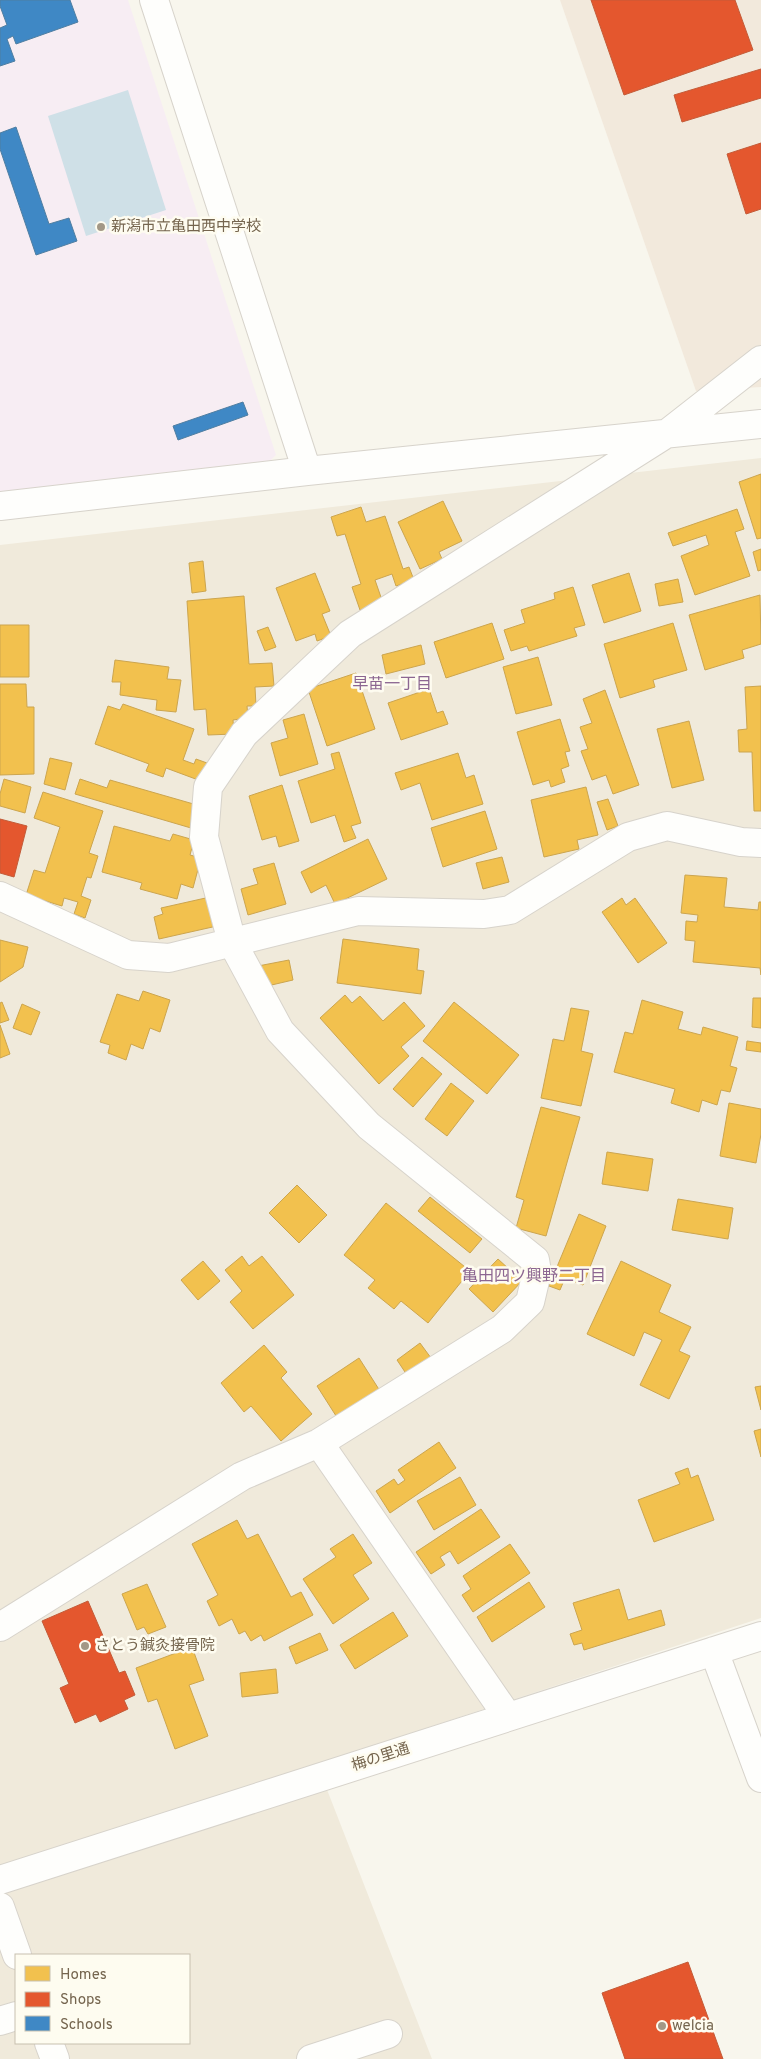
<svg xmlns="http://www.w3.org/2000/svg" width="761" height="2059" viewBox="0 0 761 2059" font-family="Overpass,'Noto Sans JP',sans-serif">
<rect width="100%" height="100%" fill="#f8f6ed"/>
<path fill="#f0eadb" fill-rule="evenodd" d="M 761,458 L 761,1618 L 317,1764 L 432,2059 L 0,2059 L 0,545 ZM 16,1955 L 189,1955 L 189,2043 L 16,2043 Z"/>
<path fill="#f2e9dc" d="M 560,0 L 761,0 L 761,387 L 696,391 Z"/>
<path fill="#f7edf3" d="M 0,0 L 128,0 L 276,455 L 263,468 L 0,499 Z"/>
<path fill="#cfe0e7" d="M 128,90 L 166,210 L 86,236 L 48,116 Z"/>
<path fill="#f2c14e" stroke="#cca54e" d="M 761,474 L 761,538 L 757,539 L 739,482 Z
M 443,501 L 462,541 L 439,552 L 442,559 L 420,569 L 398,522 Z
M 361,507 L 366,522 L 385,516 L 403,569 L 409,567 L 414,580 L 396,586 L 392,574 L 375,580 L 383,603 L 360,610 L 352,587 L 361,584 L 345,534 L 337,536 L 331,517 Z
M 737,509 L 744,529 L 735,532 L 750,576 L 695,595 L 681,556 L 709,545 L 706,535 L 673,546 L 668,533 Z
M 761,549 L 761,570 L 758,571 L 753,552 Z
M 203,561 L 206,591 L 192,593 L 189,563 Z
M 315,573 L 330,611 L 322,614 L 331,636 L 317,641 L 315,634 L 296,641 L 276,588 Z
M 629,573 L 641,611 L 604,623 L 592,585 Z
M 678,579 L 683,602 L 659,606 L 655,584 Z
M 573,587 L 585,625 L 574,628 L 577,636 L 529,651 L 527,646 L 511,651 L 504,630 L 525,623 L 521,610 L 555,599 L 554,593 Z
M 760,595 L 761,644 L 742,650 L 744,658 L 705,670 L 689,615 Z
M 244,596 L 249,664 L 272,663 L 274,686 L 255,687 L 256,706 L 247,706 L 248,718 L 233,720 L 234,734 L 208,735 L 206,709 L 194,710 L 187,601 Z
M 492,623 L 504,659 L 446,678 L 434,642 Z
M 673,623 L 687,670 L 653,680 L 655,687 L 620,698 L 604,644 Z
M 0,625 L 29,625 L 29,677 L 0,677 Z
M 268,627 L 276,647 L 265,651 L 257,631 Z
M 421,645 L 425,664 L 386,674 L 382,655 Z
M 538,657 L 552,705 L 516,714 L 503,667 Z
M 115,660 L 169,667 L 167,679 L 181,680 L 176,712 L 156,710 L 157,700 L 120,695 L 121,682 L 112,682 Z
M 356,673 L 375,729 L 327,746 L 308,689 Z
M 0,684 L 26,684 L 27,707 L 34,707 L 34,774 L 0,775 Z
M 761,686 L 761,811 L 754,811 L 752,752 L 739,752 L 738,730 L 747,729 L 745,687 Z
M 429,689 L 437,713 L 443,711 L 448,724 L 401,740 L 388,703 Z
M 605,690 L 639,785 L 613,794 L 606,775 L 592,780 L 581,751 L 588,749 L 580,727 L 592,723 L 583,699 Z
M 123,704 L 194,729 L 183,760 L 194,764 L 196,759 L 207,763 L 201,781 L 166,768 L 163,777 L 146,771 L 149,764 L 95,744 L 108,706 L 120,710 Z
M 304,714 L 318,764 L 280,776 L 271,743 L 288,738 L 283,720 Z
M 560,719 L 570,751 L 565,752 L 569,766 L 561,769 L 565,782 L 551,787 L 549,780 L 533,785 L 517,732 Z
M 689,721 L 704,780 L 672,788 L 657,729 Z
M 339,752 L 361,823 L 351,826 L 356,838 L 344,842 L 335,815 L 311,823 L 298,781 L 335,769 L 331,754 Z
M 458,753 L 466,778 L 474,775 L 483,804 L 432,820 L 420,783 L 401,790 L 395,773 Z
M 50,758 L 72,763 L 65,790 L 44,784 Z
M 4,779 L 31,787 L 25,813 L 0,806 L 0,794 Z
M 80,779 L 107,788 L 110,780 L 197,805 L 191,828 L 75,794 Z
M 282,785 L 299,841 L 279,847 L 276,836 L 262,840 L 249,796 Z
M 586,787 L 598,835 L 577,840 L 579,849 L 544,857 L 531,800 Z
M 43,792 L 103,811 L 89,853 L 98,856 L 91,878 L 87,877 L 81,896 L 91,900 L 85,918 L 74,914 L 78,902 L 64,898 L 62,906 L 26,895 L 34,870 L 45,873 L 60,827 L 34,818 Z
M 608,799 L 618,826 L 607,830 L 597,802 Z
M 485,811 L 497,849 L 443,867 L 431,828 Z
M 114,826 L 170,841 L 173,834 L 194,840 L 190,855 L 201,858 L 193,888 L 181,884 L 177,899 L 140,889 L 142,883 L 102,872 Z
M 368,839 L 387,879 L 335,904 L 326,885 L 311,893 L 301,872 Z
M 502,857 L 509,882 L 483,889 L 476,863 Z
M 274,863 L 286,904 L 248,915 L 241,889 L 258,884 L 253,869 Z
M 685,875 L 727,878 L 724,907 L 758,910 L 759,902 L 761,902 L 761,975 L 760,968 L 693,962 L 695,941 L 685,940 L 686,921 L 697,922 L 698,915 L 681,913 Z
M 210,897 L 217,926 L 159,939 L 154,917 L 163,914 L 161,908 Z
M 622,898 L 626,905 L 635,898 L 667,943 L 638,963 L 602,912 Z
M 343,939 L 419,949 L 417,970 L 424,971 L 421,994 L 337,983 Z
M 0,940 L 28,947 L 23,967 L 0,982 Z
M 289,960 L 293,980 L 263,987 L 258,966 Z
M 143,991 L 170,1000 L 160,1032 L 150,1028 L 143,1049 L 131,1044 L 126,1060 L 108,1053 L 110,1045 L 100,1042 L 117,994 L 139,1001 Z
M 345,995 L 352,1003 L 360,996 L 383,1021 L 404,1002 L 425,1026 L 401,1047 L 409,1056 L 379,1084 L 320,1018 Z
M 753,998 L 761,998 L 761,1028 L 752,1027 Z
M 642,1000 L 683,1012 L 678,1029 L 701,1035 L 703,1027 L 738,1037 L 730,1066 L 737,1068 L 730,1092 L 721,1090 L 717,1105 L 702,1100 L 699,1112 L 671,1103 L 675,1089 L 614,1072 L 625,1032 L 633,1034 Z
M 2,1002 L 9,1020 L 0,1023 L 0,1003 Z
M 454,1002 L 519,1055 L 487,1094 L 423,1041 Z
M 22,1004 L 40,1012 L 31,1035 L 13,1028 Z
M 571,1008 L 589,1011 L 581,1051 L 593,1054 L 581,1106 L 541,1098 L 553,1039 L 564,1041 Z
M 0,1025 L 10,1054 L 0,1058 Z
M 747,1041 L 761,1043 L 761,1052 L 746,1050 Z
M 422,1057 L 442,1074 L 413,1107 L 393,1089 Z
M 451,1083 L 474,1101 L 447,1136 L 425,1119 Z
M 729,1103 L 761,1109 L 761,1134 L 756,1163 L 720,1156 Z
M 541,1107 L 580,1117 L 546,1236 L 516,1228 L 524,1200 L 516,1197 Z
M 607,1152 L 653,1159 L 648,1191 L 602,1184 Z
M 297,1185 L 327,1215 L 299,1243 L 269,1213 Z
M 430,1197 L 482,1239 L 470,1253 L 418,1211 Z
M 678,1199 L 733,1208 L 728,1239 L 672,1230 Z
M 386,1203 L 470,1271 L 428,1323 L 401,1301 L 394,1309 L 368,1288 L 375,1280 L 344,1255 Z
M 579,1214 L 606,1226 L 583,1285 L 565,1278 L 560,1290 L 549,1286 Z
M 242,1256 L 249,1266 L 262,1256 L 294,1295 L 253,1329 L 230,1302 L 242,1291 L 225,1270 Z
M 498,1259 L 522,1281 L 493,1312 L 469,1289 Z
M 203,1261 L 220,1281 L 198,1300 L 181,1280 Z
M 621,1261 L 671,1285 L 659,1312 L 691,1327 L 679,1351 L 690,1356 L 669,1399 L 640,1385 L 662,1340 L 644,1332 L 634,1356 L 587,1334 Z
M 420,1343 L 431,1358 L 407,1375 L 397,1360 Z
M 264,1345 L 287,1372 L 281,1378 L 312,1414 L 281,1441 L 251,1406 L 244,1412 L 221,1383 Z
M 359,1358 L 380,1391 L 338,1419 L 317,1386 Z
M 761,1386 L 761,1410 L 755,1387 Z
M 761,1429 L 761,1457 L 754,1431 Z
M 439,1442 L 456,1468 L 390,1513 L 376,1491 L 394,1479 L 398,1485 L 405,1480 L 398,1470 Z
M 688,1468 L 691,1478 L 698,1475 L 714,1520 L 654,1542 L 638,1500 L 680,1484 L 675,1473 Z
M 460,1477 L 476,1505 L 434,1530 L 417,1501 Z
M 481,1509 L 500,1537 L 458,1564 L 450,1551 L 440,1557 L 445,1565 L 431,1574 L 416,1552 Z
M 237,1520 L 247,1539 L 258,1534 L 291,1597 L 301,1592 L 313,1615 L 264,1641 L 261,1635 L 251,1641 L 245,1631 L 239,1634 L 232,1619 L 219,1626 L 207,1601 L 218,1595 L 192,1544 Z
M 353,1534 L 372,1563 L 353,1575 L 369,1599 L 333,1624 L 303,1579 L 336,1557 L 330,1549 Z
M 510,1544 L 530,1573 L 473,1612 L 462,1595 L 471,1589 L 463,1576 Z
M 529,1582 L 545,1607 L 492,1642 L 477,1617 Z
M 147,1584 L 166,1627 L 148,1634 L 144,1627 L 137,1630 L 122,1594 Z
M 619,1589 L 628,1620 L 661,1610 L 665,1625 L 584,1650 L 582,1643 L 574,1645 L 570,1634 L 582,1630 L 573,1603 Z
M 393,1612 L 408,1636 L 355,1669 L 340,1645 Z
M 320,1633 L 328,1650 L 296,1664 L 289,1647 Z
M 192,1647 L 204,1680 L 189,1685 L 208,1736 L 175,1749 L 157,1699 L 148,1702 L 136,1668 Z
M 276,1669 L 278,1693 L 242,1697 L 240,1673 Z"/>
<path fill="#e4572e" stroke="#c35b38" d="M 591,0 L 735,0 L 753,50 L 624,95 Z
M 761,69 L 761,98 L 682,122 L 674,95 Z
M 761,143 L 761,209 L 746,214 L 727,154 Z
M 0,819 L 27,826 L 14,877 L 0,873 Z
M 88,1601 L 119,1673 L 125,1671 L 135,1695 L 124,1700 L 128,1709 L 100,1722 L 96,1714 L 75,1723 L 60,1688 L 69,1684 L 42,1621 Z
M 688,1962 L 723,2059 L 625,2059 L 602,1993 Z"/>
<path fill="#3f88c5" stroke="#4f7ea1" d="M 0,0 L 70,0 L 78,22 L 16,44 L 13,36 L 7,39 L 15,61 L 0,66 L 0,28 L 7,25 L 0,6 Z
M 16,127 L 49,224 L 69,218 L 77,241 L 36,255 L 0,149 L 0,133 Z
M 243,402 L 248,415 L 178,440 L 173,426 Z"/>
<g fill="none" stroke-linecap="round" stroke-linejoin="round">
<defs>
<path id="minor" d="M 154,0 L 307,471
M 0,506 L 307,471 L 761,424
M 0,896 L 128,955 L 169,958 L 358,911 L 484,914 L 510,910 L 628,837 L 667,826 L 741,842 L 761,843
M 319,1443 L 508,1717
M 0,1627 L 242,1476 L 319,1443 L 502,1329 L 530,1302 L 537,1272 L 535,1260 L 369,1126 L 280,1031 L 232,942 L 204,837 L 208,787 L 244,734 L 350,634 L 669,432 L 761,360
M 714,1651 L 761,1778
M 0,1880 L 761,1636
M 0,1907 L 17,1955
M 0,2021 L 16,2016
M 49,2043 L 55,2059
M 311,2059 L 388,2034"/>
</defs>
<use href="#minor" stroke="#d7d3cb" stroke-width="30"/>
<use href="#minor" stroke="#fefefc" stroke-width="28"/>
</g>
<g fill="#a39886" stroke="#fefcf0" stroke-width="2">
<circle cx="101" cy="227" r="5"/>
<circle cx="85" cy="1646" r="5"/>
<circle cx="662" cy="2026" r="5"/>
</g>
<g text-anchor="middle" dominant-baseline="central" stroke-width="5" stroke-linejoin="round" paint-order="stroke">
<g font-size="15" fill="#75654e" stroke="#fefcf0" text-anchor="start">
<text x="111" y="227">新潟市立亀田西中学校</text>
<text x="95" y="1646">さとう鍼灸接骨院</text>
<text x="672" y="2026">welcia</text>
</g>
<g font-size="15" fill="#75654e" stroke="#fefcf0">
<text transform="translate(381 1758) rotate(-18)">梅の里通</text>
</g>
<g font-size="16" fill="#8c6691" stroke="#fefcf0">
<text x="392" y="685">早苗一丁目</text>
<text x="534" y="1277">亀田四ツ興野二丁目</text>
</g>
</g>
<rect x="15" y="1954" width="175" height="90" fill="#fefcf0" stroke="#c7c0af"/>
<rect x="25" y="1966" width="25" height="15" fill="#f2c14e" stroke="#c7c0af"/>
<text x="60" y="1979" font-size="15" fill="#75654e">Homes</text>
<rect x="25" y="1992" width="25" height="15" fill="#e4572e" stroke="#c7c0af"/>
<text x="60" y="2004" font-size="15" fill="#75654e">Shops</text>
<rect x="25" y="2016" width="25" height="15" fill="#3f88c5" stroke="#c7c0af"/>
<text x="60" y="2029" font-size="15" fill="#75654e">Schools</text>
</svg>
